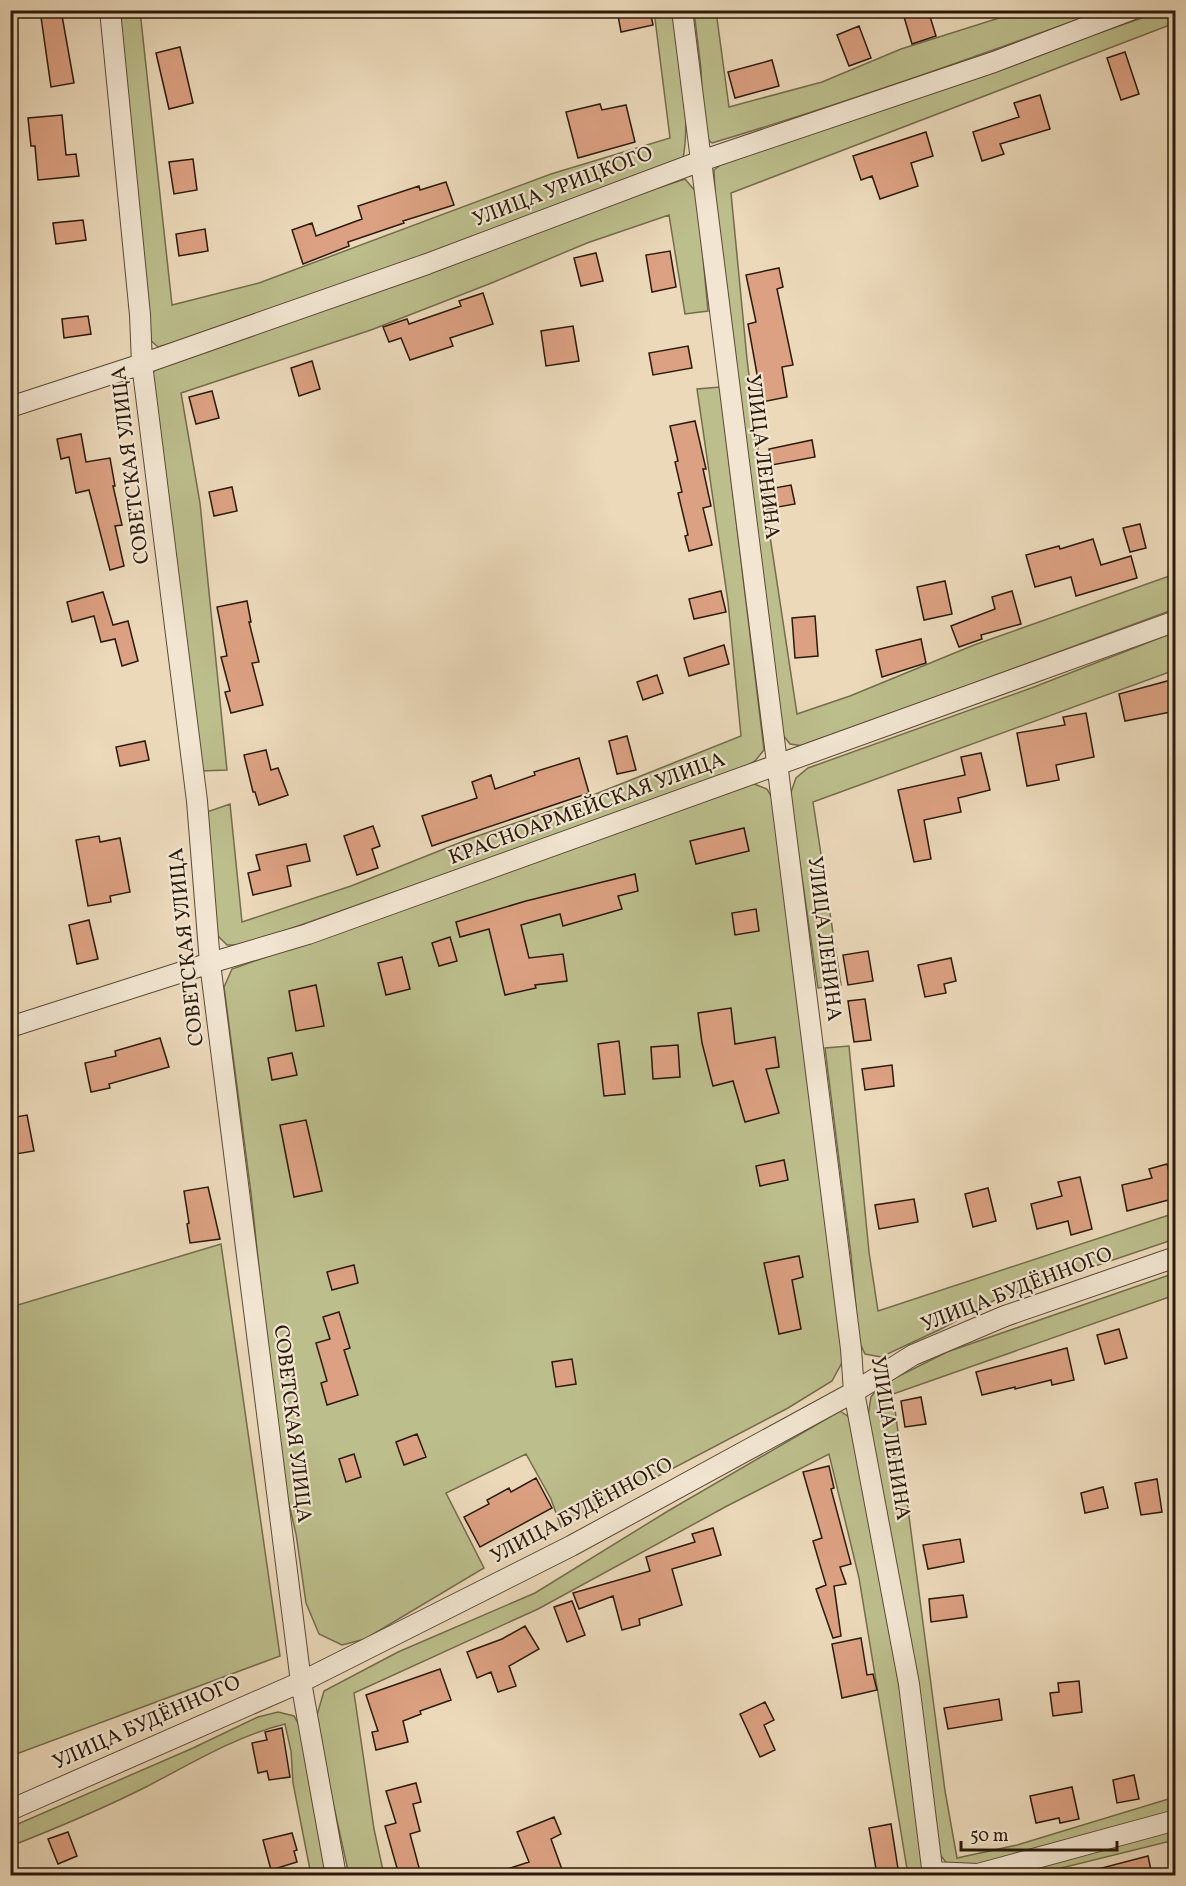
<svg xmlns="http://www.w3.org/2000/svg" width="1186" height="1886" viewBox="0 0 1186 1886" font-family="Vollkorn,serif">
<rect width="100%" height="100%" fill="#ebd9ba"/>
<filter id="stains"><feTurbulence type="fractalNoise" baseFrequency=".00333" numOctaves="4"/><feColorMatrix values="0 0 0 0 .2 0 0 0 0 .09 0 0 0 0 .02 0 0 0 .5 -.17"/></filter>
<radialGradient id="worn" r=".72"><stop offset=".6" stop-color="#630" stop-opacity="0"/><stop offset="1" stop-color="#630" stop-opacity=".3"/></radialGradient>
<path fill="#bcbe8c" stroke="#746c4b" stroke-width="1.5" d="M 118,11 L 140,11 L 172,305 L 259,283 L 551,174 L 670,138 L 654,11 L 673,11 C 680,54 691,116 683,159 L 666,169 L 221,329 L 158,347 L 149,339 Z
M 694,11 L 716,11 L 729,107 L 822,82 L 901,49 L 1021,11 L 1101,11 C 972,58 843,104 712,143 L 706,138 L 703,116 L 701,69 Z
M 1162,11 L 1175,11 L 1175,23 L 731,193 L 747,359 L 763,490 L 797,714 L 850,696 L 974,645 L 1175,574 L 1175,609 L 803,746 L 790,744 L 779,730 L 716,214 L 714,170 L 728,159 L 889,106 Z
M 685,179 L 697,193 L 708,311 L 685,314 L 669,215 L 587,243 L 494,282 L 371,330 L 181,393 L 200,503 L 227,770 L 201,771 L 152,375 L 156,368 L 606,205 Z
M 720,387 L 764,750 L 755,761 L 740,770 L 244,945 L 227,945 L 217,935 L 204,813 L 230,804 L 242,922 L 351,886 L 469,839 L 573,803 L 741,736 L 728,602 L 697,389 Z
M 1175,632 L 1175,670 L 813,802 L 841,985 L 818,988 L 790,795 L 796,778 L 808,768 L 1034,687 Z
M 754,784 L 767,789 L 773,799 L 845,1357 L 832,1381 L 788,1408 L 561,1527 L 551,1499 L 526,1454 L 446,1493 L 484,1568 L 365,1639 L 342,1645 L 319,1634 L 306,1603 L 296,1534 L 280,1465 L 251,1193 L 224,987 L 232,969 Z
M 849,1046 L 869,1252 L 878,1311 L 1175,1213 L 1175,1239 L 995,1300 L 941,1329 L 881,1357 L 865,1354 L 859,1341 L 851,1255 L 825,1048 Z
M 221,1244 L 280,1656 L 11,1756 L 11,1307 Z
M 1175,1273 L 1175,1295 L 893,1394 L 945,1791 L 957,1858 L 1017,1845 L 1175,1797 L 1175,1811 L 975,1868 L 949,1866 L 937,1851 L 868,1416 L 871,1397 L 879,1386 L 947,1352 Z
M 840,1411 L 852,1419 L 873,1515 L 928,1875 L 908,1875 L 859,1578 L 829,1454 L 727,1506 L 538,1609 L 354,1693 L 374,1829 L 384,1875 L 349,1875 L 320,1744 L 317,1715 L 324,1691 L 398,1652 L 535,1593 L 668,1511 Z
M 278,1712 L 294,1716 L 303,1732 L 329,1875 L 311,1875 L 293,1783 L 291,1751 L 285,1724 C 236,1736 190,1764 146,1787 C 102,1809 57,1828 11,1846 L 11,1827 L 193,1748 L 258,1717 Z
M 1175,1825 L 1175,1840 L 1033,1875 L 996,1876 Z"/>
<path fill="#dca182" stroke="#2b1a0a" stroke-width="1.5" d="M 40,10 L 61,10 L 74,83 L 51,87 Z
M 617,10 L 650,10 L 653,25 L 621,32 Z
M 902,10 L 928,10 L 936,36 L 912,44 Z
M 859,26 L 871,58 L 849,66 L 837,35 Z
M 180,47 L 193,103 L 169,109 L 156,53 Z
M 1125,52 L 1139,94 L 1121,100 L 1107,58 Z
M 772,60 L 779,86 L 735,98 L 728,72 Z
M 1040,95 L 1050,129 L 1000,144 L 1004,154 L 982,161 L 973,132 L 1019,117 L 1014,103 Z
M 600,104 L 602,110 L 626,105 L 635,142 L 578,158 L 566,112 Z
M 62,115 L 66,155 L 76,154 L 79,176 L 38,180 L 35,146 L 31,146 L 28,118 Z
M 926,132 L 933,156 L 911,163 L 918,186 L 880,199 L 872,176 L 861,180 L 853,156 Z
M 193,159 L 197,190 L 174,194 L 169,162 Z
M 446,182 L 454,205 L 403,221 L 404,223 L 348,242 L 349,246 L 303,264 L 292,230 L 312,223 L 316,236 L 362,219 L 358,206 L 419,186 L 420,190 Z
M 83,220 L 86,240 L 56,244 L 53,223 Z
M 205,229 L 208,251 L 179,256 L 176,234 Z
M 670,251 L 676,287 L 652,292 L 646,255 Z
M 596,253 L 603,281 L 581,286 L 574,258 Z
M 779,268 L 783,287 L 777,289 L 793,365 L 782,367 L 787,397 L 762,402 L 748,324 L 756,322 L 746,275 Z
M 483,293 L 493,324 L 450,338 L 453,346 L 410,360 L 401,338 L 389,342 L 383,327 L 407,319 L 409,324 L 461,306 L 459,301 Z
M 88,316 L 91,334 L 64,338 L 62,319 Z
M 573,326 L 579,361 L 546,366 L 541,331 Z
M 688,346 L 692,368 L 653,375 L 649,353 Z
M 312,361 L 320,389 L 299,396 L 291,368 Z
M 212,391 L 219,418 L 196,424 L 189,397 Z
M 695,421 L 706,469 L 703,469 L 711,506 L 703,508 L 712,545 L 689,551 L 685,536 L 688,535 L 678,493 L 682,492 L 675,462 L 678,461 L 670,426 Z
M 81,434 L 86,462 L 110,458 L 115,486 L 113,486 L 122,525 L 115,526 L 124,566 L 110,570 L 89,490 L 76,493 L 69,457 L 61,459 L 57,439 Z
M 812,440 L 815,457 L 772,465 L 769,449 Z
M 791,485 L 795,504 L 767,509 L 763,490 Z
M 232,487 L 237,511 L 214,516 L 209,492 Z
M 1140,524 L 1146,548 L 1130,552 L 1123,528 Z
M 1093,539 L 1101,565 L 1131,556 L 1137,578 L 1076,596 L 1071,577 L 1035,587 L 1026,555 L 1059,546 L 1060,549 Z
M 945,581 L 952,614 L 924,620 L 917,587 Z
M 721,591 L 726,612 L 694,619 L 689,599 Z
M 1012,591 L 1021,624 L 981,635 L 982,639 L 959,647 L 951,626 L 995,609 L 992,597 Z
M 103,592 L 113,625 L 128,621 L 138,661 L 122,666 L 115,639 L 101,642 L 94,616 L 72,622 L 67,602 Z
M 247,601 L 251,622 L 249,622 L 259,662 L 252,663 L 263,705 L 231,713 L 225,692 L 230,691 L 221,657 L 227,656 L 217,607 Z
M 815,616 L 818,656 L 795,658 L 792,618 Z
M 921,639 L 926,663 L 882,677 L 876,650 Z
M 724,645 L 729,664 L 689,676 L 684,658 Z
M 657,675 L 663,693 L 643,700 L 637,682 Z
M 1171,680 L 1176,699 L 1176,711 L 1125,721 L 1119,694 Z
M 1086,713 L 1094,757 L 1056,765 L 1059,780 L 1027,786 L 1017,733 L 1065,725 L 1063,717 Z
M 627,736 L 636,770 L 617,774 L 609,741 Z
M 145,741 L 149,760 L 120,766 L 116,747 Z
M 266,750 L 271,770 L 278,768 L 288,795 L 259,805 L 255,792 L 253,792 L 244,755 Z
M 981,753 L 990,790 L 958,798 L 961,812 L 924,820 L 931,859 L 914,862 L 898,790 L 965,775 L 961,757 Z
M 579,758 L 589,793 L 432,846 L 422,816 L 477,798 L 472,782 L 491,775 L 495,789 L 535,775 L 534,772 Z
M 373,826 L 380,846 L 372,849 L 378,868 L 357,875 L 344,836 Z
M 744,828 L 749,851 L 696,864 L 690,841 Z
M 99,836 L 100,842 L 120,838 L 130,892 L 110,896 L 111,902 L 88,906 L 76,840 Z
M 306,844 L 310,861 L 287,866 L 291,886 L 253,895 L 248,873 L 260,870 L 256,855 Z
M 635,874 L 638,891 L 618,896 L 622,909 L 563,926 L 560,914 L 521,925 L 529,958 L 563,954 L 567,981 L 535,985 L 536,988 L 505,995 L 489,929 L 460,937 L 456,922 L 526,901 Z
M 756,909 L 759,931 L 735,935 L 732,913 Z
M 89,920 L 98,959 L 77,964 L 69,925 Z
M 450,937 L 457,961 L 439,966 L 432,943 Z
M 868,951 L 873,981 L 848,985 L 843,955 Z
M 402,957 L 410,989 L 386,995 L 378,963 Z
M 951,958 L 956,981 L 944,984 L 946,993 L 925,997 L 918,965 Z
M 316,985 L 324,1026 L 296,1031 L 289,991 Z
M 865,999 L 871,1040 L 854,1042 L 848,1001 Z
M 731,1008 L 735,1044 L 775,1037 L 779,1067 L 766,1069 L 779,1113 L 745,1122 L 733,1081 L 713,1086 L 702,1043 L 698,1013 Z
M 160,1038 L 169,1067 L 109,1084 L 110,1088 L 91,1092 L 85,1063 L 116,1056 L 115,1051 Z
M 619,1041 L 625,1094 L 604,1096 L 598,1044 Z
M 678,1045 L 680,1077 L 653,1079 L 651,1047 Z
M 292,1053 L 297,1075 L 272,1080 L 268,1058 Z
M 892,1065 L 894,1086 L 865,1090 L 862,1069 Z
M 27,1115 L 34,1151 L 16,1154 L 10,1118 Z
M 306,1120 L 322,1191 L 294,1197 L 280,1125 Z
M 784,1160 L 788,1180 L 760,1186 L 756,1166 Z
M 1167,1164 L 1176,1198 L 1127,1211 L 1122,1185 L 1152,1178 L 1149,1169 Z
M 1080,1177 L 1092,1229 L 1071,1235 L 1068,1221 L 1037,1229 L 1031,1204 L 1062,1196 L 1058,1182 Z
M 208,1187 L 220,1239 L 190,1243 L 187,1224 L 189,1223 L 184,1191 Z
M 988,1188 L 996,1221 L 973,1227 L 965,1194 Z
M 914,1199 L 918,1222 L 879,1229 L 875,1205 Z
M 799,1256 L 803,1277 L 792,1280 L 801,1329 L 779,1334 L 764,1263 Z
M 354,1265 L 358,1283 L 332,1290 L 327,1272 Z
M 339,1312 L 350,1348 L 344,1350 L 358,1395 L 327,1405 L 321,1383 L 327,1381 L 316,1343 L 330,1339 L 323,1317 Z
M 1119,1329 L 1127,1358 L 1105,1364 L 1097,1335 Z
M 1067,1348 L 1074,1380 L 1052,1385 L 1051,1380 L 1015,1389 L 1015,1387 L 982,1395 L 976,1372 Z
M 572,1359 L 576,1384 L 556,1387 L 552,1362 Z
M 921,1397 L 926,1424 L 905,1427 L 901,1401 Z
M 417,1434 L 426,1457 L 404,1465 L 396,1442 Z
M 354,1454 L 361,1477 L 346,1482 L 339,1459 Z
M 829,1466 L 834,1488 L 831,1489 L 851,1564 L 840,1567 L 846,1584 L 834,1586 L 841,1636 L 833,1638 L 816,1589 L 826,1585 L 813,1541 L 822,1538 L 803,1472 Z
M 536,1478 L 552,1508 L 480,1547 L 464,1517 L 489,1504 L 487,1500 L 509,1488 L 511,1492 Z
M 1157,1479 L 1162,1512 L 1141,1515 L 1135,1483 Z
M 1103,1487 L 1108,1508 L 1085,1513 L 1081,1493 Z
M 713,1528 L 721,1555 L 672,1569 L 682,1605 L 639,1619 L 640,1625 L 622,1630 L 613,1596 L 579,1609 L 573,1593 L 650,1571 L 646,1557 L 695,1542 L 692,1534 Z
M 960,1539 L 964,1562 L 928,1569 L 923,1545 Z
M 963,1595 L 967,1617 L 931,1622 L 929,1599 Z
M 572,1601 L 585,1635 L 567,1642 L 554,1607 Z
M 525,1626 L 539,1649 L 509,1666 L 516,1686 L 498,1692 L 491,1672 L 477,1678 L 467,1652 L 502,1639 Z
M 861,1638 L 867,1675 L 873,1674 L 877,1690 L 842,1698 L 832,1644 Z
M 440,1669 L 451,1700 L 420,1711 L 421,1714 L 403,1721 L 408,1742 L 376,1750 L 372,1732 L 378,1731 L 366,1695 Z
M 1079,1681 L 1082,1712 L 1053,1716 L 1050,1693 L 1059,1692 L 1058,1683 Z
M 999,1699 L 1002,1720 L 948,1729 L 944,1708 Z
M 765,1702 L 774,1720 L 764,1725 L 775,1750 L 760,1757 L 740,1714 Z
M 282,1728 L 290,1777 L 269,1780 L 267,1771 L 258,1773 L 252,1743 L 267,1740 L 265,1732 Z
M 1134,1775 L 1139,1799 L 1117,1803 L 1113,1780 Z
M 416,1783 L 421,1802 L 413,1804 L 420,1831 L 410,1834 L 421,1875 L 399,1875 L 385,1826 L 396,1823 L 386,1791 Z
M 1072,1787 L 1079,1819 L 1060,1823 L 1059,1818 L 1036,1823 L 1030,1796 Z
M 554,1817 L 561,1834 L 551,1839 L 564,1875 L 498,1875 L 498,1872 L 529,1862 L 517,1832 Z
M 891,1824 L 899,1875 L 877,1875 L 869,1828 Z
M 68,1832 L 77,1856 L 58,1864 L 48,1839 Z
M 292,1833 L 297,1850 L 294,1851 L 297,1862 L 271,1870 L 263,1840 Z
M 1148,1856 L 1152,1875 L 1094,1875 L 1094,1870 Z"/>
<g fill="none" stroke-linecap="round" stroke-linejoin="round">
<defs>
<path id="minor" d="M 110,10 L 140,315 L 142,364 L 197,801 L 210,963 L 301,1682 L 336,1876
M 682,10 L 851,1349 L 854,1392 L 909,1684 L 933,1876
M 10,407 L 142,364 L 427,264 L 701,161 L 994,62 L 1131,10
M 10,1027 L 210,963 L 308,934 L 1176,621
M 10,1810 L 301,1682 L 571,1546 L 854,1392 L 913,1355 L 1005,1316 L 1176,1257
M 933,1872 L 978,1874 L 1176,1820"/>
</defs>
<use href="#minor" stroke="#5b4a36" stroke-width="22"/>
<use href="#minor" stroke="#f2e6d2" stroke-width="20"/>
</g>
<g text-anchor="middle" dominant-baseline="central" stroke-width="4.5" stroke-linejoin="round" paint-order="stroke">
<g font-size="21" fill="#2b1a0a" stroke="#f2e6d2">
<text transform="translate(563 187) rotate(-21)">УЛИЦА УРИЦКОГО</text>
<text transform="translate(762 457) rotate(83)">УЛИЦА ЛЕНИНА</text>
<text transform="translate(131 465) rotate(-97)">СОВЕТСКАЯ УЛИЦА</text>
<text transform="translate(587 809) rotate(-20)">КРАСНОАРМЕЙСКАЯ УЛИЦА</text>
<text transform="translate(824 939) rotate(83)">УЛИЦА ЛЕНИНА</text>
<text transform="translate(187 947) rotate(-96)">СОВЕТСКАЯ УЛИЦА</text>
<text transform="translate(1017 1290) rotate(-21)">УЛИЦА БУДЁННОГО</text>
<text transform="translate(292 1424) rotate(83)">СОВЕТСКАЯ УЛИЦА</text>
<text transform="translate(890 1438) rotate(81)">УЛИЦА ЛЕНИНА</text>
<text transform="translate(582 1511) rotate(-28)">УЛИЦА БУДЁННОГО</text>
<text transform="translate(147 1723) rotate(-24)">УЛИЦА БУДЁННОГО</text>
</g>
</g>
<rect width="1186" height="1886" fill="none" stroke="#ebd9ba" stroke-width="36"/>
<rect x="12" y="12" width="1162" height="1862" fill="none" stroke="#2b1a0a" stroke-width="3"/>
<rect x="18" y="18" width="1150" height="1850" fill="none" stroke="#2b1a0a" stroke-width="1.5"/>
<path d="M961 1841v9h156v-9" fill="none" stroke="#2b1a0a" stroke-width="3"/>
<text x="970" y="1841" font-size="18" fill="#2b1a0a" stroke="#f2e6d2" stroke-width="4.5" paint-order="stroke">50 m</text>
<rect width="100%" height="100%" filter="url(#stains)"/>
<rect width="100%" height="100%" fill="url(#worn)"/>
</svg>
